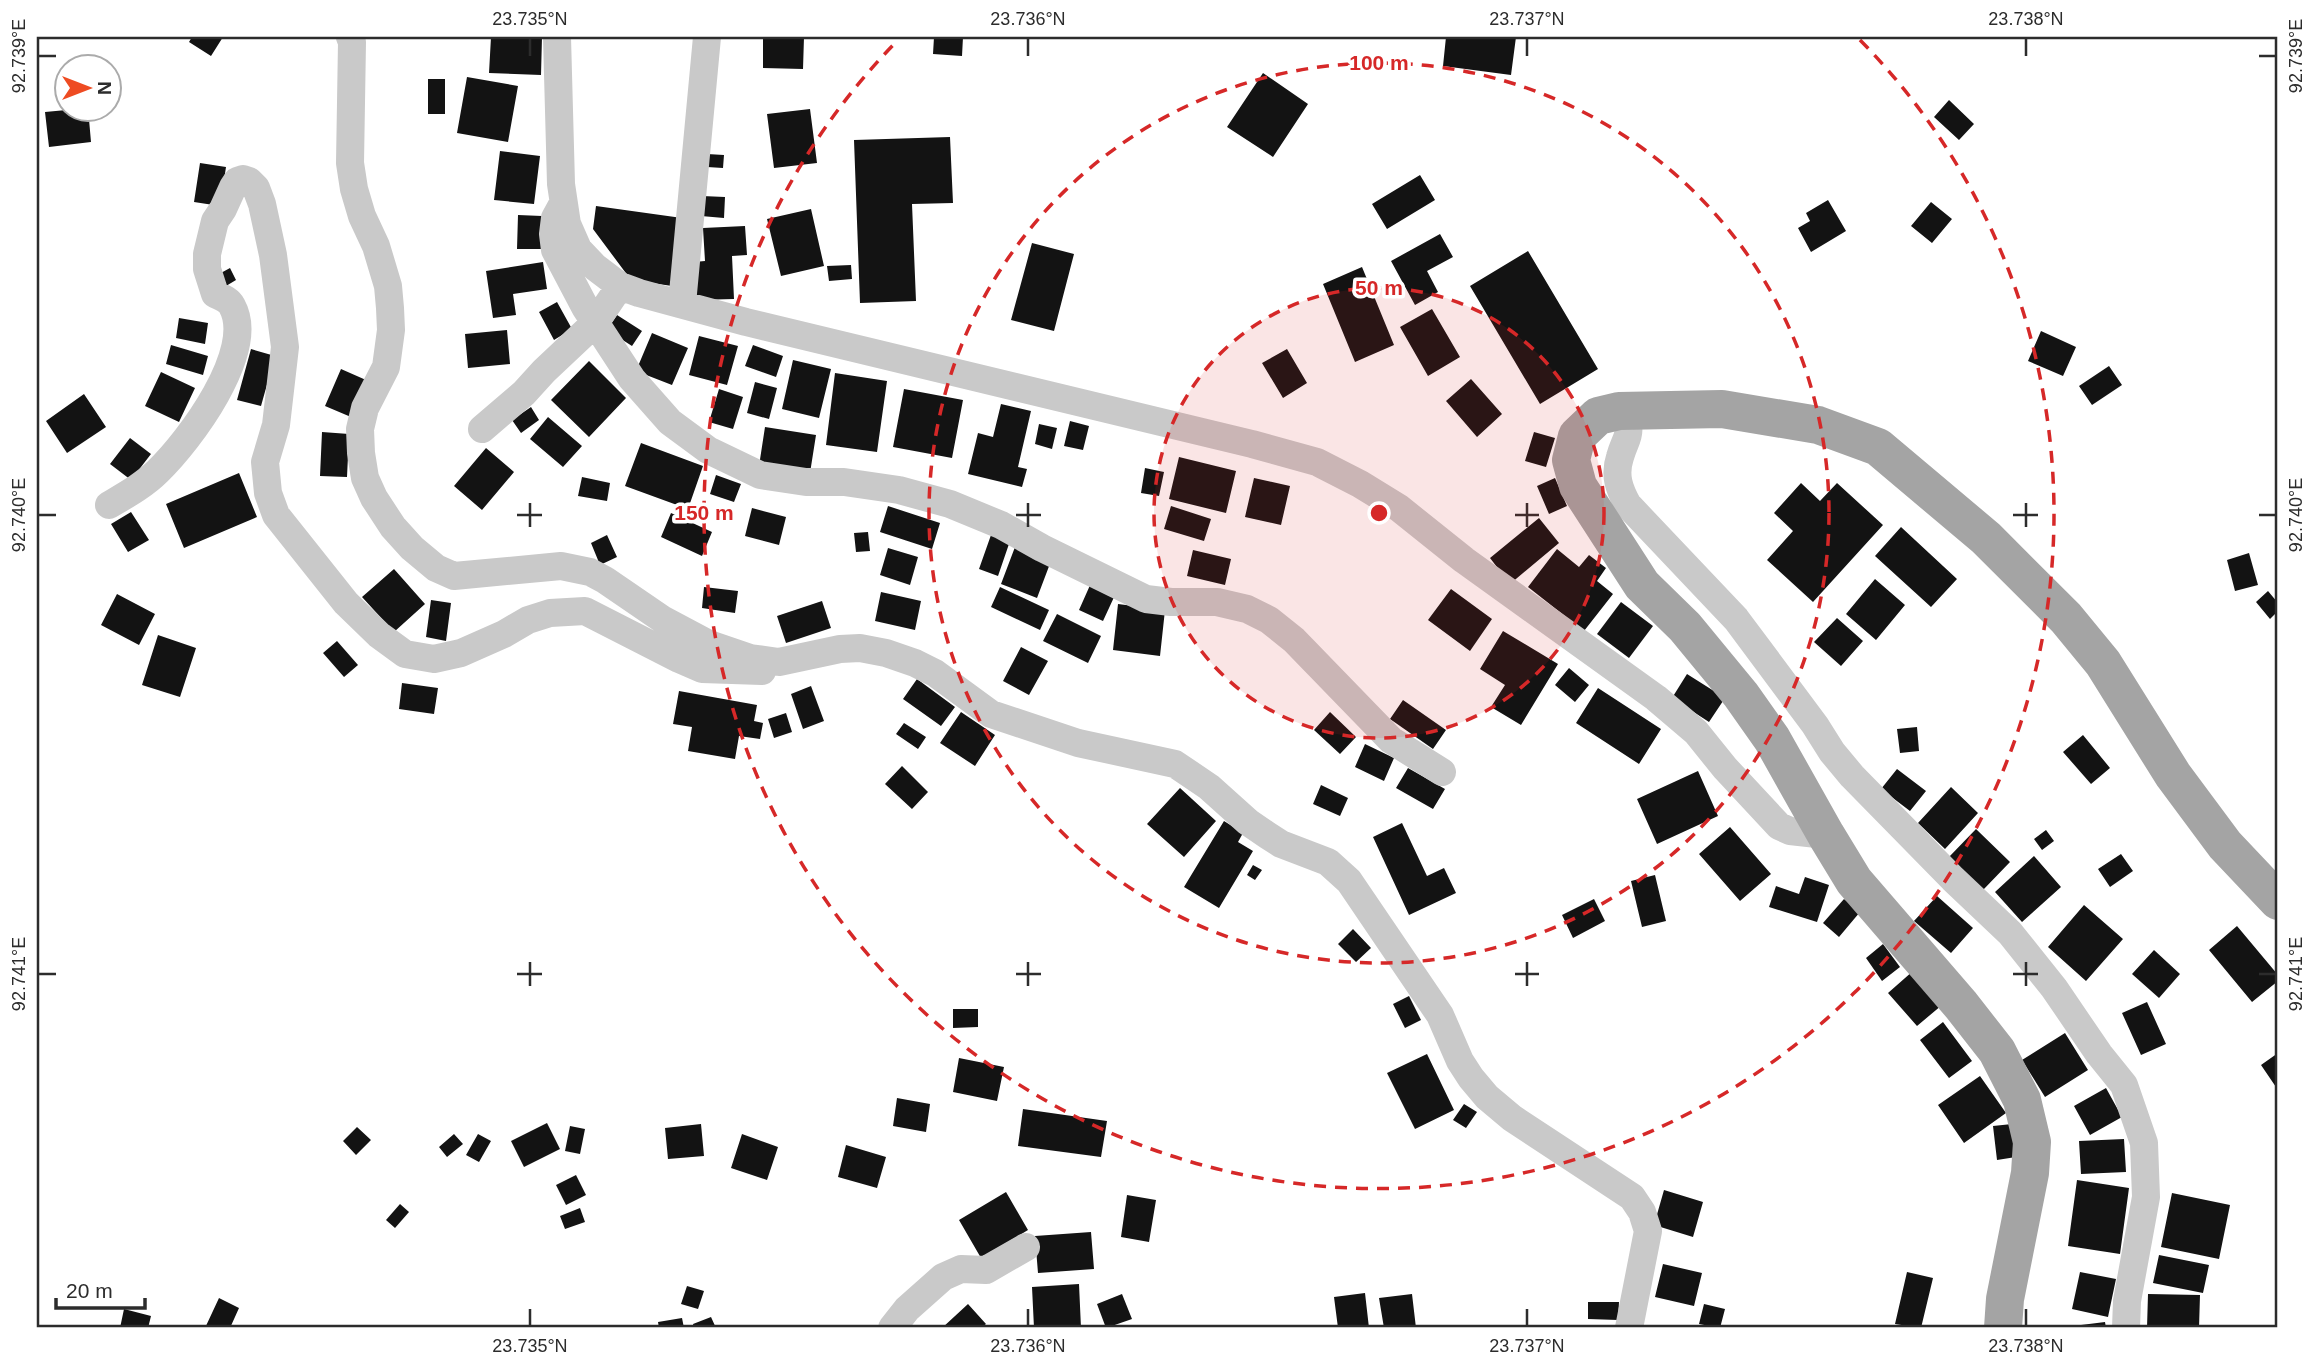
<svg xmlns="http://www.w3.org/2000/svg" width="2315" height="1365" viewBox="0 0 2315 1365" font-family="Arial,sans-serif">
<rect width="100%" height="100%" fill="#fff"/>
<path fill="#131313" d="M 192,37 L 223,37 L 211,56 L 189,42 Z
M 491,37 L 542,37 L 541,75 L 489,73 Z
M 763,37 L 804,37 L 803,69 L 763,68 Z
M 934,37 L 963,37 L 962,56 L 933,54 Z
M 1446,37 L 1516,37 L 1511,75 L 1443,66 Z
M 1263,73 L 1308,104 L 1273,157 L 1227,127 Z
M 467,77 L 518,86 L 508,142 L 457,133 Z
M 428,79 L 445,79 L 445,114 L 428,114 Z
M 1949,100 L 1974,124 L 1959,140 L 1934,117 Z
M 88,108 L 91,142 L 49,147 L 45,112 Z
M 810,109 L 817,163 L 774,168 L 767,114 Z
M 950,137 L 953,203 L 912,204 L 916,301 L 860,303 L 854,140 Z
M 500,151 L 540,156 L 534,204 L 494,200 Z
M 707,154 L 724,155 L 723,168 L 707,167 Z
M 200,163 L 226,167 L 220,206 L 194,202 Z
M 1420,175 L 1435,200 L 1387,229 L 1372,204 Z
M 702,196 L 725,197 L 724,218 L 701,216 Z
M 1828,200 L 1846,231 L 1811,252 L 1798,228 L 1810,221 L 1806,213 Z
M 1931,202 L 1952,219 L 1932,243 L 1911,226 Z
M 596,206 L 682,218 L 672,286 L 631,280 L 593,229 Z
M 811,209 L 824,266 L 781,276 L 767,219 Z
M 518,215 L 542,216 L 542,249 L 517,249 Z
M 745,226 L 747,255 L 732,256 L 734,299 L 696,300 L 694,262 L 705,261 L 703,228 Z
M 1440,234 L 1453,257 L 1427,271 L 1438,292 L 1415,305 L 1391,261 Z
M 1032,243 L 1074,254 L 1054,331 L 1011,320 Z
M 1528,251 L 1598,369 L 1540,404 L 1470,286 Z
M 543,262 L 547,289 L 513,294 L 516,315 L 493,318 L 486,271 Z
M 851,265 L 852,279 L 829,281 L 827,266 Z
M 1362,267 L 1394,345 L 1355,362 L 1323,284 Z
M 230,268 L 236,280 L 226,286 L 219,274 Z
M 557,302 L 572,329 L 554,340 L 539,312 Z
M 1432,309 L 1460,357 L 1428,376 L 1400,327 Z
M 617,315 L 642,331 L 632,346 L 607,330 Z
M 179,318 L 208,323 L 205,344 L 176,338 Z
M 507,330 L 510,364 L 468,368 L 465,334 Z
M 2041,331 L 2076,347 L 2063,376 L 2028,361 Z
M 652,333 L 688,348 L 672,385 L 636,371 Z
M 699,336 L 738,346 L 727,385 L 689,375 Z
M 171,345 L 208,356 L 203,375 L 166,364 Z
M 753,345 L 783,356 L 776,377 L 745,366 Z
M 251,349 L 275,356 L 261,406 L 237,400 Z
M 1287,349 L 1307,383 L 1283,398 L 1262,363 Z
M 793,360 L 831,369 L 819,418 L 782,409 Z
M 589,361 L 626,398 L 589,437 L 551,400 Z
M 2109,366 L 2122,385 L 2092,405 L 2079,386 Z
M 341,369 L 366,380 L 351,417 L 325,406 Z
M 161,372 L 195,388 L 179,422 L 145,406 Z
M 835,373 L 887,381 L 877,452 L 826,445 Z
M 1471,379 L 1502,414 L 1477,437 L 1446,401 Z
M 755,382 L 777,388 L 769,419 L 747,413 Z
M 719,389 L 743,397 L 733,429 L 709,422 Z
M 904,389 L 963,400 L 952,458 L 893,447 Z
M 84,394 L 106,427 L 67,453 L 46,421 Z
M 1001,404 L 1031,411 L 1018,467 L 1027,469 L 1022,487 L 968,474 L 978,433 L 993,437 Z
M 531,407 L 539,420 L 521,433 L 512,420 Z
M 548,417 L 582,446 L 563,467 L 530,439 Z
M 1070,421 L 1089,426 L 1083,450 L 1064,446 Z
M 1039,424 L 1057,428 L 1052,449 L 1035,444 Z
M 765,427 L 816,435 L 810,473 L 759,466 Z
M 322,432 L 349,434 L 347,477 L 320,476 Z
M 1534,432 L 1555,438 L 1546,467 L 1525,461 Z
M 130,438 L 151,454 L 131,480 L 110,464 Z
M 641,443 L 703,466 L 688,509 L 625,486 Z
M 486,448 L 514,472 L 482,510 L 454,486 Z
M 1179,457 L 1236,471 L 1226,513 L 1169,499 Z
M 1145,468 L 1164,472 L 1159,496 L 1141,493 Z
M 239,473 L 257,517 L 184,548 L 166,504 Z
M 716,475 L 741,484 L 734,502 L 710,494 Z
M 582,477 L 610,483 L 607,501 L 578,496 Z
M 1254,478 L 1290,486 L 1281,525 L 1245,517 Z
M 1555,478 L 1567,506 L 1549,514 L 1537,486 Z
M 1801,483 L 1820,501 L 1837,483 L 1883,525 L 1813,602 L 1767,560 L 1793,531 L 1774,513 Z
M 888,506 L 940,523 L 932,549 L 880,532 Z
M 1171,506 L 1211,519 L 1204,541 L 1164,529 Z
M 752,508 L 786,517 L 779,545 L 745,536 Z
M 131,512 L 149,540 L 128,552 L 111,524 Z
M 671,513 L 712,532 L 702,556 L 661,537 Z
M 1539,518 L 1559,543 L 1510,584 L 1490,558 Z
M 1901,527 L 1957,579 L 1931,607 L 1875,556 Z
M 868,532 L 870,551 L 856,552 L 854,533 Z
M 607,535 L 617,557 L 600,565 L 591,543 Z
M 991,535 L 1010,541 L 998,576 L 979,569 Z
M 1015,547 L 1051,561 L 1037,598 L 1001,584 Z
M 888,548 L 918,557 L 910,585 L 880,575 Z
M 1557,549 L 1579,567 L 1589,555 L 1606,568 L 1597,581 L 1613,594 L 1584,631 L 1528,587 Z
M 1193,550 L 1231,559 L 1225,585 L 1187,576 Z
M 2249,553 L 2258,585 L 2235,591 L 2227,560 Z
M 394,569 L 425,604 L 394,632 L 362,597 Z
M 1875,579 L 1905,605 L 1876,640 L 1846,614 Z
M 1091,583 L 1115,595 L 1103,621 L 1079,610 Z
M 704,587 L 738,591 L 735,613 L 702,608 Z
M 1000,587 L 1049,610 L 1040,630 L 991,607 Z
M 1451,589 L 1492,619 L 1470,651 L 1428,620 Z
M 2268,591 L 2278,603 L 2278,611 L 2270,619 L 2256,602 Z
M 881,592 L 921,601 L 915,630 L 875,621 Z
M 117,594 L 155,614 L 139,645 L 101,625 Z
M 431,600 L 451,603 L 446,641 L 426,637 Z
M 822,601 L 831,628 L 786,643 L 777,616 Z
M 1621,602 L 1653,626 L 1629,658 L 1597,634 Z
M 1118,604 L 1165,610 L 1160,656 L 1113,650 Z
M 1057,614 L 1101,636 L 1088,663 L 1043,641 Z
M 1837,618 L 1863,641 L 1841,666 L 1814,642 Z
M 1503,631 L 1558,664 L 1521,725 L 1491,707 L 1505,685 L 1480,669 Z
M 158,635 L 196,648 L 180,697 L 142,685 Z
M 337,641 L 358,665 L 344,677 L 323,653 Z
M 1021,647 L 1048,661 L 1029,695 L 1003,681 Z
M 1569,668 L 1589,685 L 1575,702 L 1555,685 Z
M 1687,674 L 1725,698 L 1709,722 L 1672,698 Z
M 917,679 L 955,707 L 941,726 L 903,699 Z
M 402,683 L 438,688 L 434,714 L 399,709 Z
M 811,686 L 824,721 L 803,729 L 791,694 Z
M 1598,688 L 1661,729 L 1639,764 L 1576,723 Z
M 679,691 L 757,705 L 754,721 L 763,723 L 760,739 L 739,736 L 735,759 L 688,751 L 692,727 L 673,724 Z
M 1403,700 L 1446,730 L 1433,749 L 1390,719 Z
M 961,712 L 995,735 L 975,766 L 940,743 Z
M 1330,712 L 1356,737 L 1340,754 L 1314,730 Z
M 786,713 L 792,732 L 774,738 L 768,719 Z
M 904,723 L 926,737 L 918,749 L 896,734 Z
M 1917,727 L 1919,751 L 1900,753 L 1897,729 Z
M 2083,735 L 2110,768 L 2091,784 L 2063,752 Z
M 1365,744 L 1394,758 L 1384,781 L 1355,767 Z
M 902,766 L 928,792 L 912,809 L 885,784 Z
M 1408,768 L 1445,789 L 1433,809 L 1396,788 Z
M 1897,769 L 1926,791 L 1910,811 L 1881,789 Z
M 1698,771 L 1718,816 L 1657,844 L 1637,799 Z
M 1321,785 L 1348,798 L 1340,816 L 1313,804 Z
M 1951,787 L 1978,813 L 1945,849 L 1918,823 Z
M 1180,788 L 1216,821 L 1184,857 L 1147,824 Z
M 1224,821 L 1243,833 L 1238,842 L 1253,851 L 1219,908 L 1184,887 Z
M 1402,823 L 1427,876 L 1444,868 L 1456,893 L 1409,915 L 1373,837 Z
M 1730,827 L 1771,874 L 1740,901 L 1699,854 Z
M 1976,829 L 2010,862 L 1983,890 L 1949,857 Z
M 2046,830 L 2054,841 L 2042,850 L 2034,839 Z
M 2121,854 L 2133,871 L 2110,887 L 2098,869 Z
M 2034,856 L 2061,887 L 2022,922 L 1995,892 Z
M 1253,865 L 1262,870 L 1255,880 L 1247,875 Z
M 1655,875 L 1666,921 L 1642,927 L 1631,881 Z
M 1805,877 L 1829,885 L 1817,922 L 1769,907 L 1776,886 L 1799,894 Z
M 1937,896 L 1973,928 L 1951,953 L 1914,921 Z
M 1594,899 L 1605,921 L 1573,938 L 1562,915 Z
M 1844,899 L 1860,912 L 1839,937 L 1823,923 Z
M 2084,905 L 2123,939 L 2086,981 L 2048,947 Z
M 2237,926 L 2278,975 L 2278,981 L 2252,1002 L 2209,950 Z
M 1353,929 L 1371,948 L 1356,962 L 1338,944 Z
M 1883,944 L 1900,967 L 1882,981 L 1866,958 Z
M 2154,950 L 2180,974 L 2159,998 L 2132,974 Z
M 1913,971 L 1942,1005 L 1917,1026 L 1888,993 Z
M 1409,996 L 1421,1020 L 1405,1028 L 1393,1004 Z
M 2147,1002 L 2166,1044 L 2141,1055 L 2122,1013 Z
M 953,1009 L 978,1009 L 978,1027 L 953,1028 Z
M 1943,1022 L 1972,1061 L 1949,1078 L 1920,1040 Z
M 2065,1033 L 2088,1070 L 2045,1097 L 2022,1060 Z
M 2278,1053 L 2278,1090 L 2261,1065 Z
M 1427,1054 L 1454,1110 L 1415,1129 L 1387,1073 Z
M 959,1058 L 1004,1067 L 997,1101 L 953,1092 Z
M 1980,1076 L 2006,1113 L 1964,1143 L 1938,1105 Z
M 2106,1088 L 2122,1117 L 2090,1135 L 2074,1106 Z
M 897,1098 L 930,1104 L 926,1132 L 893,1126 Z
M 1464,1104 L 1477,1112 L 1466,1128 L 1453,1120 Z
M 1023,1109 L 1107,1121 L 1101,1157 L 1018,1146 Z
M 547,1123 L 560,1149 L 524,1167 L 511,1141 Z
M 701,1124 L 704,1156 L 668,1159 L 665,1128 Z
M 2012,1124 L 2016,1157 L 1997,1160 L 1993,1126 Z
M 570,1126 L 585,1129 L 580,1154 L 565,1151 Z
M 357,1127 L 371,1140 L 356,1155 L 343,1141 Z
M 454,1134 L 463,1144 L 447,1157 L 439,1147 Z
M 478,1134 L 491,1141 L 479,1162 L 466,1155 Z
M 742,1134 L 778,1147 L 767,1180 L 731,1168 Z
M 2124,1139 L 2126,1172 L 2081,1174 L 2079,1141 Z
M 846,1145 L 886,1157 L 877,1188 L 838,1177 Z
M 576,1175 L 586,1195 L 566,1205 L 556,1185 Z
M 2077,1180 L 2129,1188 L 2120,1254 L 2068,1246 Z
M 1664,1190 L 1703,1202 L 1693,1237 L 1654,1225 Z
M 1006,1192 L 1028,1230 L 981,1258 L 959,1220 Z
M 2172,1193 L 2230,1205 L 2219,1259 L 2161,1247 Z
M 1127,1195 L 1156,1200 L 1149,1242 L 1121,1237 Z
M 400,1204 L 409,1212 L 395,1228 L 386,1220 Z
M 580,1208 L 585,1222 L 565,1229 L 560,1216 Z
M 1091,1232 L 1094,1269 L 1038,1273 L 1035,1236 Z
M 2159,1255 L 2209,1265 L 2203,1293 L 2153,1283 Z
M 1663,1264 L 1702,1273 L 1694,1306 L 1655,1297 Z
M 1907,1272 L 1933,1278 L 1921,1328 L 1895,1324 Z
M 2080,1272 L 2116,1279 L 2108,1317 L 2072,1309 Z
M 1079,1284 L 1081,1328 L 1034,1328 L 1032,1287 Z
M 687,1286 L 704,1291 L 698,1309 L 681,1304 Z
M 1365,1293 L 1369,1328 L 1338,1328 L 1334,1297 Z
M 1122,1294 L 1132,1319 L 1106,1328 L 1097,1304 Z
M 1412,1294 L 1416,1328 L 1384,1328 L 1379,1298 Z
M 2148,1294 L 2200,1295 L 2199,1328 L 2147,1328 Z
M 219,1298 L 239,1308 L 230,1328 L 205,1328 Z
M 1588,1302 L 1619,1302 L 1618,1320 L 1588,1319 Z
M 968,1304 L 986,1324 L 981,1328 L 942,1328 Z
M 1704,1304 L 1725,1309 L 1720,1328 L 1699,1324 Z
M 124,1309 L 151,1316 L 148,1328 L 120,1328 Z
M 711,1317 L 716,1328 L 694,1328 L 693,1324 Z
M 682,1318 L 684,1328 L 659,1328 L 658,1322 Z
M 2105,1322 L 2106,1328 L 2065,1328 L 2065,1327 Z"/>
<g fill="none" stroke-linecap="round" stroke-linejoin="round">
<path stroke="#c9c9c9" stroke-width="28" d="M 350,37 L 352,42 L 350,163 L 354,189 L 362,216 L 376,246 L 388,286 L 390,308 L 391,330 L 386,367 L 365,408 L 360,429 L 361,453 L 365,478 L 374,498 L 393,527 L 412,548 L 436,568 L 454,576 L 561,566 L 590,572 L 605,580 L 662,619 L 709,644 L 750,658 L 779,662 L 840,649 L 860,648 L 886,653 L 915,663 L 935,673 L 991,714 L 1078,743 L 1175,764 L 1209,787 L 1248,822 L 1267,835 L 1281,844 L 1328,862 L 1349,881 L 1440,1015 L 1460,1061 L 1471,1078 L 1487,1097 L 1512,1118 L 1632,1197 L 1642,1212 L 1648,1231 L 1629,1328
M 557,37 L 561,184 L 567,224 L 578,249 L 595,267 L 620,286 L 639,293 L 746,322 L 1252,444 L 1317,462 L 1360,484 L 1399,508 L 1464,560 L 1656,698 L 1696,732 L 1725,768 L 1779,826 L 1790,831 L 1826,835
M 561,207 L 555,218 L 553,234 L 555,250 L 585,307 L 632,379 L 670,422 L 708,450 L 760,475 L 806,482 L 844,482 L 899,490 L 950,504 L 1001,525 L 1042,548 L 1146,599 L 1171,602 L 1217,602 L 1247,609 L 1269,620 L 1294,640 L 1391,740 L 1442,772
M 682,304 L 707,37
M 1619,411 C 1636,433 1626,435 1620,457 C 1614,475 1619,489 1628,505 L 1736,619 L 1815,725 L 1832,752 L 1852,776 L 1953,879 L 2010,933 L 2054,988 L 2099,1054 L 2124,1085 L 2144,1143 L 2146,1197 L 2127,1301 L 2126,1328
M 482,429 L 524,393 L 544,371 L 595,323 L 620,286
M 109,505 C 126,495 144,485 158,471 C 189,441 257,351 232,306 C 229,300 221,297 215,294 L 207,269 L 207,254 L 215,221 L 223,209 L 233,187 L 237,181 L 243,179 L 249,181 L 256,188 L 262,204 L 273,255 L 285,347 L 276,425 L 265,462 L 268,493 L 276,515 L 346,603 L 379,635 L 405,654 L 434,659 L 461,653 L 504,634 L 528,620 L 550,613 L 585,611 L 679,659 L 702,669 L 762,671
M 892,1328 L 907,1309 L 943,1277 L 961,1269 L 986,1270 L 1026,1247"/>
<path stroke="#a4a4a4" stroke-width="38" d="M 2003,1328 L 2005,1299 L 2030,1173 L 2032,1142 L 2022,1100 L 1997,1051 L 1961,1005 L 1854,881 L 1826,835 L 1772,739 L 1741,695 L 1685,627 L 1642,585 L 1578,486 L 1571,460 L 1577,436 L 1598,416 L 1619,411 L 1722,409 L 1818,425 L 1878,447 L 1986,538 L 2066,618 L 2103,663 L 2173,775 L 2225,845 L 2278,901"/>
</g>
<path fill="none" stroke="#2c2c2c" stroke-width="2.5" d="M 530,38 L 530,56M 1028,38 L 1028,56M 1527,38 L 1527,56M 2026,38 L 2026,56M 38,56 L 56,56M 2259,56 L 2276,56M 530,503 L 530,527M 1028,503 L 1028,527M 1527,503 L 1527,527M 2026,503 L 2026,527M 38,515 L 56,515M 517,515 L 542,515M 1016,515 L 1041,515M 1515,515 L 1539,515M 2013,515 L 2038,515M 2259,515 L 2276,515M 530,962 L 530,986M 1028,962 L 1028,986M 1527,962 L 1527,986M 2026,962 L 2026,986M 38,974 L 56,974M 517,974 L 542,974M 1016,974 L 1041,974M 1515,974 L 1539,974M 2013,974 L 2038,974M 2259,974 L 2276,974M 530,1309 L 530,1326M 1028,1309 L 1028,1326M 1527,1309 L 1527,1326M 2026,1309 L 2026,1326"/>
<circle cx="1379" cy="513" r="225" fill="#d62828" fill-opacity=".12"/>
<g fill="none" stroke="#d62828" stroke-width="3.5" stroke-dasharray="12 9">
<circle cx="1379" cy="513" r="225"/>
<circle cx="1379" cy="513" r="450"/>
<path d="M1860 40A675 675 0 1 1 898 40"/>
</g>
<circle cx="1379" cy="513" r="10" fill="#d62828" stroke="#fff" stroke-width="3.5"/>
<g font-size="21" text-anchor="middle" font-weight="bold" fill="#d62828" stroke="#fff" stroke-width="7" stroke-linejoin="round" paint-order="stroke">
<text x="1379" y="70">100 m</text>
<text x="1379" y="295">50 m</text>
<text x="704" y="520">150 m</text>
</g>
<rect width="2315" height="1365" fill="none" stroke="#ffffff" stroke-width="77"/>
<g transform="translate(88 88) rotate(90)"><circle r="33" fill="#ffffff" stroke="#ababab" stroke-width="2"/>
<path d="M0-5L12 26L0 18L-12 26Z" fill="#ee4b22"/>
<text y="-10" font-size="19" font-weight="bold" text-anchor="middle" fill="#2c2c2c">N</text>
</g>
<path d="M56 1298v10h89v-10" fill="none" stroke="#2c2c2c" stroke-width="3.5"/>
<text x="66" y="1298" font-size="21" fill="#2c2c2c" stroke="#ffffff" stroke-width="5" paint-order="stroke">20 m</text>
<rect x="38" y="38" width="2238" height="1288" fill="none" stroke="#2c2c2c" stroke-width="2.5"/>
<g font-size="18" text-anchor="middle" fill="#2c2c2c">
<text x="530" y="25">23.735°N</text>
<text x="1028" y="25">23.736°N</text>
<text x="1527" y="25">23.737°N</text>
<text x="2026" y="25">23.738°N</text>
<text transform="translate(2296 56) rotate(-90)" y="6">92.739°E</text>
<text transform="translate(19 56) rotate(-90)" y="6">92.739°E</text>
<text transform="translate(2296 515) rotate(-90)" y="6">92.740°E</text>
<text transform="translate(19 515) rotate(-90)" y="6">92.740°E</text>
<text transform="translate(2296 974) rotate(-90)" y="6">92.741°E</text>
<text transform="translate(19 974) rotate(-90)" y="6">92.741°E</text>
<text x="530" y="1352">23.735°N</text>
<text x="1028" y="1352">23.736°N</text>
<text x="1527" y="1352">23.737°N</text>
<text x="2026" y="1352">23.738°N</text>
</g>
</svg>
